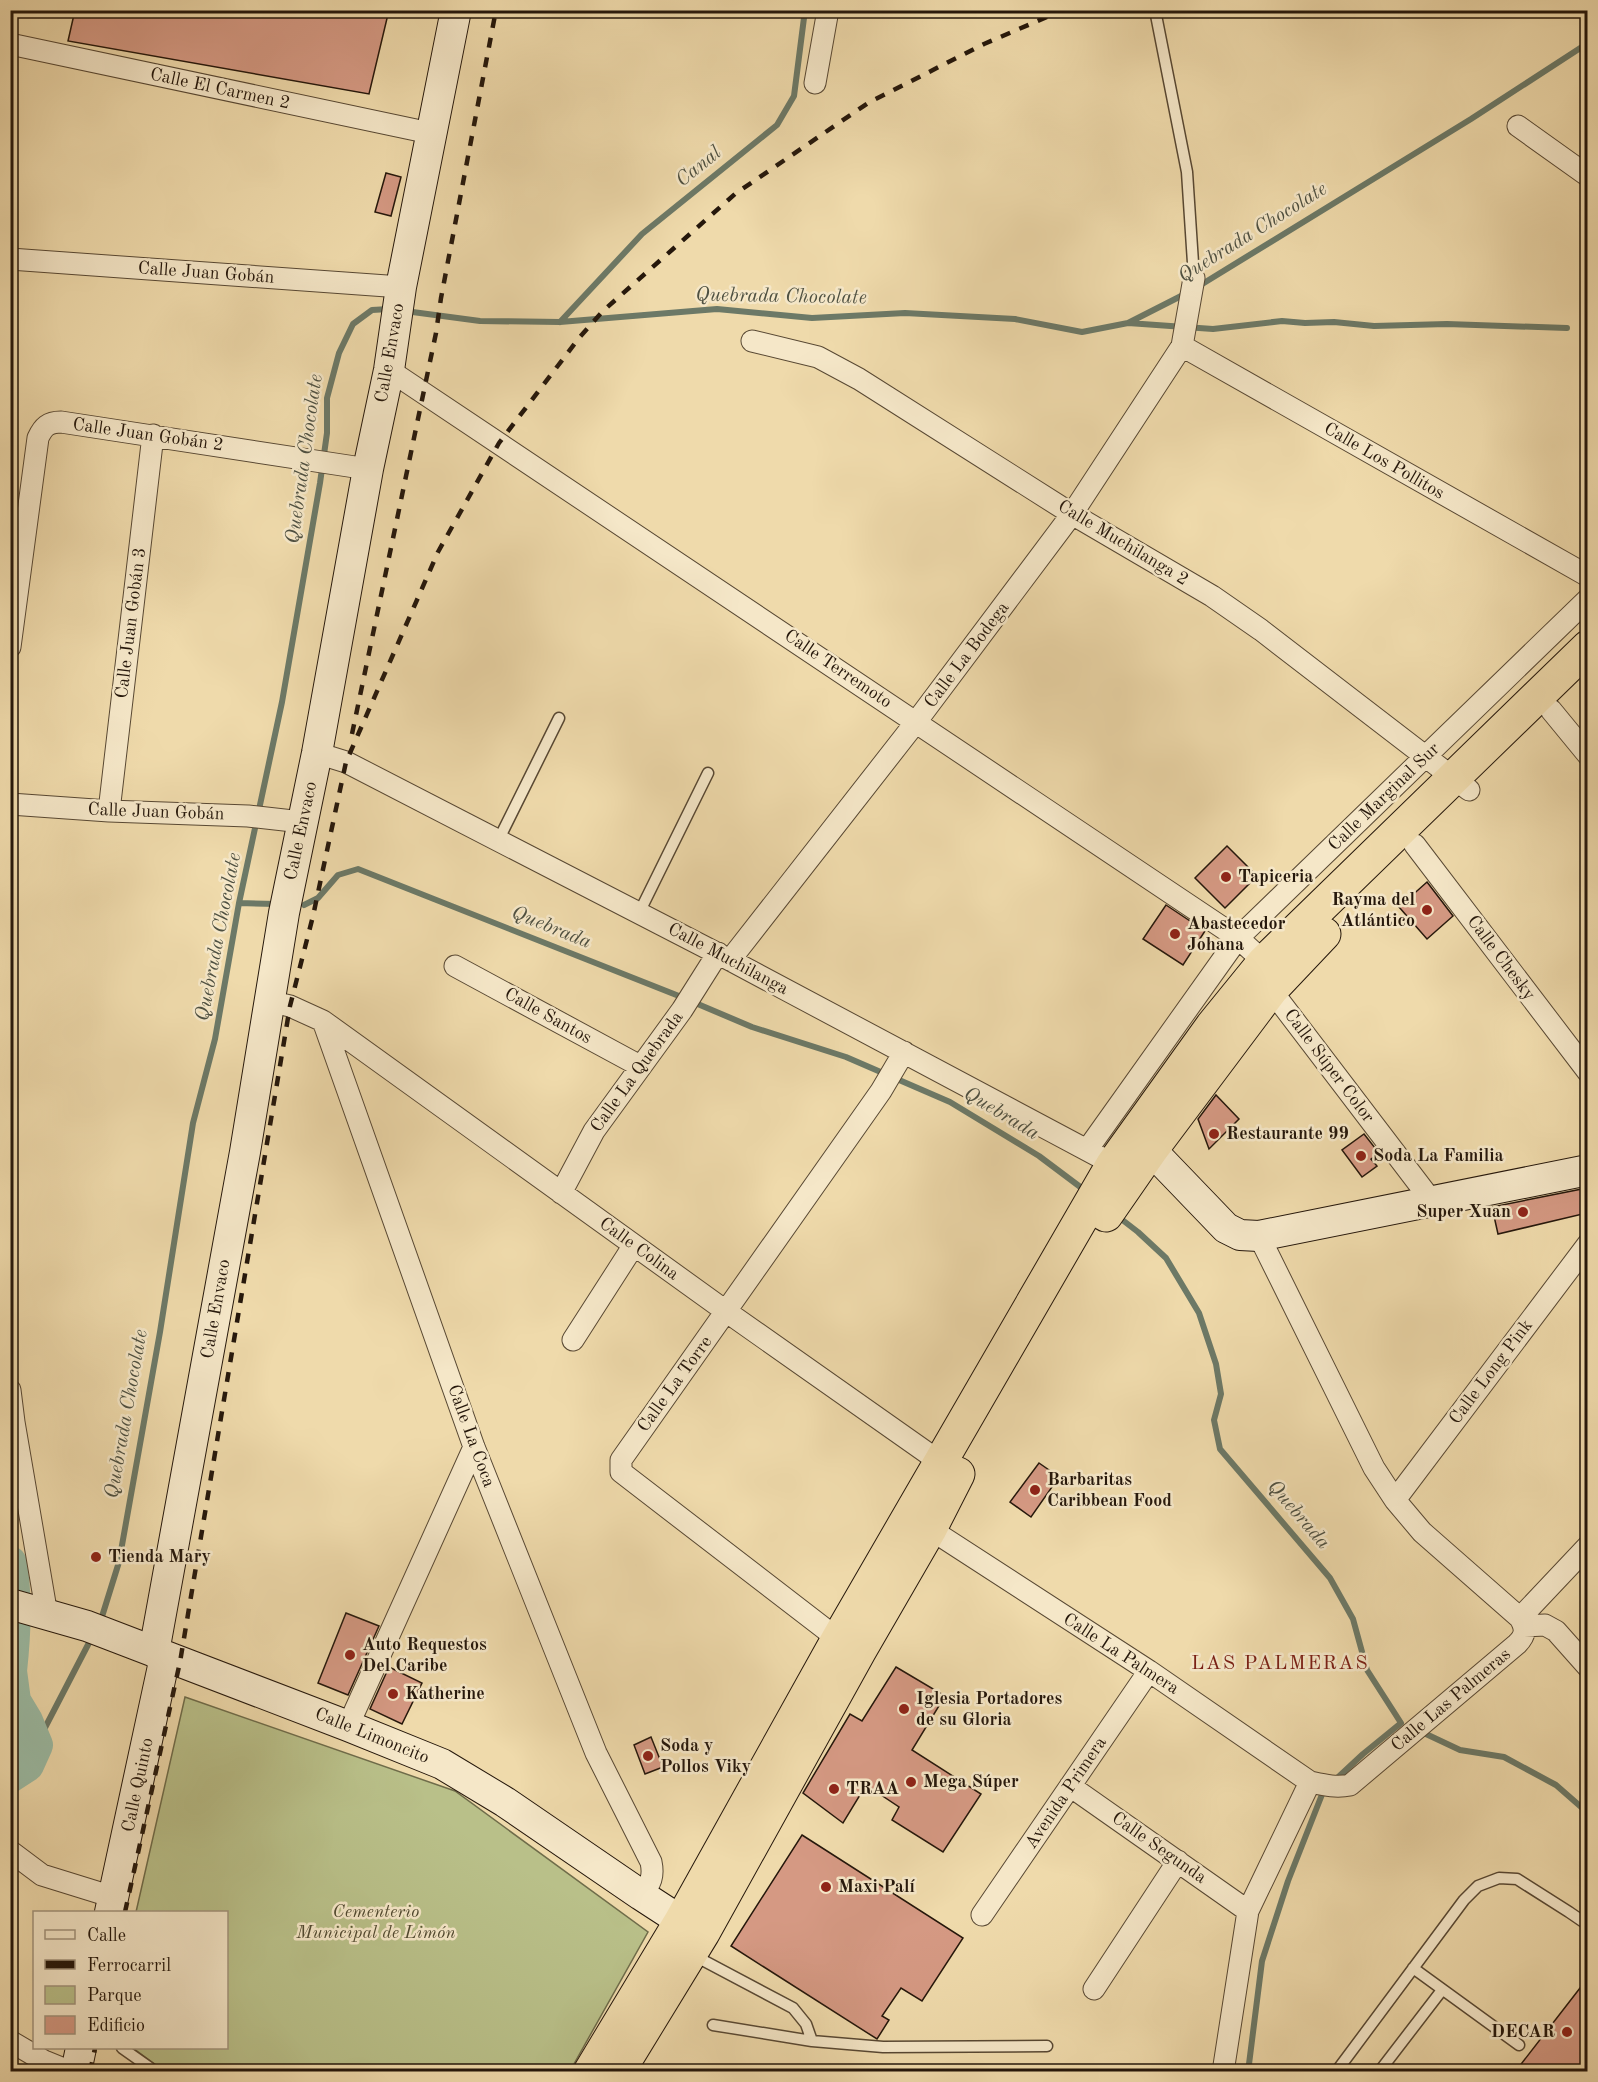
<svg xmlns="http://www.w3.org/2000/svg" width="1598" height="2082" viewBox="0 0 1598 2082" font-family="'Old Standard TT',serif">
<rect width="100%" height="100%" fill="#efdaab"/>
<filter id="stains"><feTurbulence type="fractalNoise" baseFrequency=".00333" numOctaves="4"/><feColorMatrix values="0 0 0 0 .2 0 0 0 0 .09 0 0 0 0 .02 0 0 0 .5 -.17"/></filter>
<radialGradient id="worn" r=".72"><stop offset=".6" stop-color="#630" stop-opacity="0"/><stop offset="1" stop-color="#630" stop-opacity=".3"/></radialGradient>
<path fill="#b9c089" stroke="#6f6c4a" stroke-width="1.5" d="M 185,1697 L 455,1791 L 648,1932 L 570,2071 L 164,2071 L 133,2048 L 226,2048 L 226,1912 L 136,1912 Z"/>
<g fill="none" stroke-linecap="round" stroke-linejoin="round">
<path stroke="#6c7967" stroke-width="6" d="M 1199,286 L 1471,119 L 1588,43
M 405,311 L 480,321 L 560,322 L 717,309 L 812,318 L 905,313 L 1015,319 L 1082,332 L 1128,323 L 1185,294
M 560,322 L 642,234 L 777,125 L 794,96 L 805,10
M 1128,323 L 1213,329 L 1282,321 L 1305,323 L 1334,322 L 1374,326 L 1447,324 L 1567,328
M 239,903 L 276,904
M 304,905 L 318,898 L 338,875 L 358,869 L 684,998
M 693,1002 L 752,1027 L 846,1057 L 950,1102 L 1039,1156 L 1087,1192
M 1116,1215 L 1138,1232 L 1166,1258 L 1199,1313 L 1216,1364 L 1221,1394 L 1214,1420 L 1220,1449 L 1330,1578 L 1353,1619 L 1367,1670 L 1401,1723 L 1363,1754 L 1334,1781
M 100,1623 L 119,1562 L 160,1332 L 193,1123 L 215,1039 L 239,903 L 282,702 L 320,483 L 327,433 L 327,398 L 339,353 L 353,324 L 372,310 L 389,309
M 1426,1734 L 1460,1750 L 1504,1757 L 1556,1785 L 1588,1813
M 36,1745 L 92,1637
M 1248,2072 L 1262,1961 L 1288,1881 L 1323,1792 L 1327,1788"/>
<path stroke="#9bbba4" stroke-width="34" d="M 10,1563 C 16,1598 14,1635 10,1671
M 10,1671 L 14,1701 L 26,1721 L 36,1745 L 27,1765 L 10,1776"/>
</g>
<path fill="#d59983" stroke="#25170b" stroke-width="1.5" d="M 75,10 L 389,10 L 369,94 L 68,41 Z
M 386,173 L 401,177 L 391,216 L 375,212 Z
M 1227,846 L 1257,876 L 1225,908 L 1195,878 Z
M 1427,882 L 1453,916 L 1427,939 L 1399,907 Z
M 1166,905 L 1205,931 L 1183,965 L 1143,939 Z
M 1216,1095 L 1239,1119 L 1209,1149 L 1198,1119 Z
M 1364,1134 L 1379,1153 L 1371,1159 L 1377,1166 L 1362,1177 L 1342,1150 Z
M 1587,1188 L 1587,1213 L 1498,1234 L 1492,1207 Z
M 1039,1463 L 1059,1477 L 1031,1517 L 1010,1502 Z
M 346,1613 L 379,1626 L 348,1695 L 318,1683 Z
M 389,1667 L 422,1683 L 402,1724 L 370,1709 Z
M 896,1667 L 945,1696 L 912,1750 L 981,1794 L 943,1852 L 892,1820 L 899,1807 L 866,1785 L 843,1823 L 803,1793 L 850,1714 L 862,1721 Z
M 651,1737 L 663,1767 L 645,1774 L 634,1745 Z
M 802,1835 L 963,1938 L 922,2001 L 901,1988 L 882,2016 L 889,2020 L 877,2039 L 731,1946 Z
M 1587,1979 L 1587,2072 L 1515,2072 Z"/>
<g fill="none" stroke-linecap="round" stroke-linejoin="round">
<defs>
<path id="lane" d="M 1155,10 L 1187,172 L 1194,278
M 498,841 L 559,718
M 639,913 L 708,773
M 693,1955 L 793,2008 L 806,2024 L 812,2041
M 1413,1968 L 1519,2045
M 713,2025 L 812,2041 L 883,2047 L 1047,2046
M 122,2048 L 156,2072
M 1336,2072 L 1464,1900 L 1478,1886 L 1499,1878 L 1517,1879 L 1569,1912 L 1588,1925
M 1379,2072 L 1442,1990"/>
<path id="street" d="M 10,44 L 430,133
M 815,83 L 828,10
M 1518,126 L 1588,176
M 10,259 L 401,287
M 752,341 L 818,357 L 859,379 L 1072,514 L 1212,596 L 1261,630 L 1469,790
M 1182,346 L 1588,576
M 389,370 L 1238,938 L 1272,969
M 10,647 L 38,438 C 43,427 48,422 61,422 L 368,469
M 1551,710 L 1588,755
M 317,753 L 346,762 L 730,960 L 1113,1164 L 1123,1171
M 10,804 L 109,811 L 248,816 L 302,822
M 109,811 L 153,435
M 1415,845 L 1588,1072
M 730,960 L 916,722 L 1072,514 L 1182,346 L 1194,278
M 455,966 L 640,1066
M 1271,990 L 1431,1200
M 268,1001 L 290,1006 L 323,1021 L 474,1447 L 596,1753 L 651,1862 C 654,1876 651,1884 641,1895
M 323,1021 L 727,1312 L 950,1469
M 1087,1150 L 1238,938 L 1588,599
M 561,1193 L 594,1131 L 682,1010 L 718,953
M 573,1340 L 634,1245
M 10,1390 L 14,1422 L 47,1615
M 1395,1500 L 1588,1244
M 930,1529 L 1149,1671 L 1310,1782 C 1324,1785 1336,1788 1350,1785 L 1517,1644 C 1526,1635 1526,1629 1520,1618 L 1422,1532 L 1395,1500 L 1374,1468 L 1259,1236
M 1520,1618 L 1588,1546
M 1524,1626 L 1545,1625 L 1556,1631 L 1588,1667
M 848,1644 L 838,1639 L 621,1472 L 621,1460 L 881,1091 L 904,1052
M 348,1726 L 474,1447
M 1070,1786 L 1248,1911
M 10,1851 L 42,1875 L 113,1897
M 982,1915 L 1149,1671
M 1094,1989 L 1178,1861
M 10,2041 L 44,2061 L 71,2072
M 1223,2072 L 1248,1911 L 1310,1782"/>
<path id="secondary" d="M 1151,1150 L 1226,1228 L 1240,1235 L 1259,1236 L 1588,1170
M 10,1604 L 87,1626 L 348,1726 L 442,1764 L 505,1802 L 641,1895 L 681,1921 L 703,1933
M 154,1652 L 245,1152 L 284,913 L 317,753 L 368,469 L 389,370 L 401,287 L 456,10
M 110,1912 L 165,1657
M 76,2072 L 81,2048"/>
<path id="highway" d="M 1106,1215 L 1151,1150 L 1271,990 L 1324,934
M 590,2072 L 681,1921 L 838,1639 L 1113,1164 L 1212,1026 L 1264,962 L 1588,647
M 618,2072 L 703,1933 L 860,1650 L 930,1529 L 958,1474"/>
</defs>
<use href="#lane" stroke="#584833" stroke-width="13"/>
<use href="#street" stroke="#584833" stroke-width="23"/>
<use href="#secondary" stroke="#25170b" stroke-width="32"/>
<use href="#highway" stroke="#25170b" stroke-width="35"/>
<use href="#lane" stroke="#f5e7c8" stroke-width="10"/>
<use href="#street" stroke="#f5e7c8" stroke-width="21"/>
<use href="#secondary" stroke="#f5e7c8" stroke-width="30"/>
<use href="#highway" stroke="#efdaab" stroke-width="33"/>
<path stroke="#25170b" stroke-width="4.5" stroke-dasharray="10 10" stroke-linecap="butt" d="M 352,734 L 436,333 L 441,298 L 496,10
M 125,1912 L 180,1662 L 290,1006 L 313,916 L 346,762 L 438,552 L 499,443 L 579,338 L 603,311 L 735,194 L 868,103 L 984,44 L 1063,10
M 90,2072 L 95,2048"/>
</g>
<g fill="#8f2418" stroke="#f5e7c8" stroke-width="2">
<circle cx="1226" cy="877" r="6"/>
<circle cx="1427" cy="910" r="6"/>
<circle cx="1175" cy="934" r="6"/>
<circle cx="1214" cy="1134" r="6"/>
<circle cx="1361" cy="1156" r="6"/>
<circle cx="1523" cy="1212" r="6"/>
<circle cx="1035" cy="1490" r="6"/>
<circle cx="96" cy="1557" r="6"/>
<circle cx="350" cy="1655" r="6"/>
<circle cx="393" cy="1694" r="6"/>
<circle cx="904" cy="1709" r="6"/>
<circle cx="648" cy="1756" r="6"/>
<circle cx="911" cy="1782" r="6"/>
<circle cx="834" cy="1789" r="6"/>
<circle cx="826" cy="1887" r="6"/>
<circle cx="1567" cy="2032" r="6"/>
</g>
<g text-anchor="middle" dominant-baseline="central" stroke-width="5" stroke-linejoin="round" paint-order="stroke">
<g font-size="18" fill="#25170b" stroke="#f5e7c8">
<text transform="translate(220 89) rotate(12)">Calle El Carmen 2</text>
<text transform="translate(206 273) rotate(4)">Calle Juan Gobán</text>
<text transform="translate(390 353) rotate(-80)">Calle Envaco</text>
<text transform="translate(148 435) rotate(8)">Calle Juan Gobán 2</text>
<text transform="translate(1384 461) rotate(30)">Calle Los Pollitos</text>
<text transform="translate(1123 543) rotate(31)">Calle Muchilanga 2</text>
<text transform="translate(131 623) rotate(-83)">Calle Juan Gobán 3</text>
<text transform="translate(967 655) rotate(-53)">Calle La Bodega</text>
<text transform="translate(838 669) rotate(34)">Calle Terremoto</text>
<text transform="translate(1384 797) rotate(-44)">Calle Marginal Sur</text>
<text transform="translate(156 812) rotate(2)">Calle Juan Gobán</text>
<text transform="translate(301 831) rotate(-78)">Calle Envaco</text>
<text transform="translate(1501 958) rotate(53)">Calle Chesky</text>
<text transform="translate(728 959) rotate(28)">Calle Muchilanga</text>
<text transform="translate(548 1016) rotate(29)">Calle Santos</text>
<text transform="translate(1329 1066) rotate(53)">Calle Súper Color</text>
<text transform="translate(637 1072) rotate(-54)">Calle La Quebrada</text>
<text transform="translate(639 1249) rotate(36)">Calle Colina</text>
<text transform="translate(216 1309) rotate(-80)">Calle Envaco</text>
<text transform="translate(1491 1372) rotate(-53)">Calle Long Pink</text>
<text transform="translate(675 1384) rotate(-54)">Calle La Torre</text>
<text transform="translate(471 1436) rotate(70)">Calle La Coca</text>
<text transform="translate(1121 1654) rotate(33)">Calle La Palmera</text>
<text transform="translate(1451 1700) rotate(-40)">Calle Las Palmeras</text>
<text transform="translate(372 1736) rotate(22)">Calle Limoncito</text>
<text transform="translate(138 1785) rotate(-78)">Calle Quinto</text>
<text transform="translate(1066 1793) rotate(-56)">Avenida Primera</text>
<text transform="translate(1159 1848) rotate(35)">Calle Segunda</text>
</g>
<g font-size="18" font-weight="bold" fill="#25170b" stroke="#f5e7c8" text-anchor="start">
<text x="1238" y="877">Tapiceria</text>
<text x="1415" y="900" text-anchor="end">Rayma del<tspan x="1415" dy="21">Atlántico</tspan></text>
<text x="1187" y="924">Abastecedor<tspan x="1187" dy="21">Johana</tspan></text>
<text x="1226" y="1134">Restaurante 99</text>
<text x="1373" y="1156">Soda La Familia</text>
<text x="1511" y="1212" text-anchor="end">Super Xuan</text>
<text x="1047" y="1480">Barbaritas<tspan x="1047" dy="21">Caribbean Food</tspan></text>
<text x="108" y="1557">Tienda Mary</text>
<text x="362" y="1645">Auto Requestos<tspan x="362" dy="21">Del Caribe</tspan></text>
<text x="405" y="1694">Katherine</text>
<text x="916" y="1699">Iglesia Portadores<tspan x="916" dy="21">de su Gloria</tspan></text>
<text x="660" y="1746">Soda y<tspan x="660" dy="21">Pollos Viky</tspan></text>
<text x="923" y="1782">Mega Súper</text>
<text x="846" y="1789">TRAA</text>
<text x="838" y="1887">Maxi Palí</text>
<text x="1555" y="2032" text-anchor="end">DECAR</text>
</g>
<g font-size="18" font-style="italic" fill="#514a31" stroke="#f5e7c8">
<text x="376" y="1912">Cementerio<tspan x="376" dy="21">Municipal de Limón</tspan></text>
</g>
<g font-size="20" font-style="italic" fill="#4e5041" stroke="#f5e7c8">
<text transform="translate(699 167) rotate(-39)">Canal</text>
<text transform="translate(1253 233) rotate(-32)">Quebrada Chocolate</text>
<text transform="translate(781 297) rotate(1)">Quebrada Chocolate</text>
<text transform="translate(305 459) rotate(-82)">Quebrada Chocolate</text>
<text transform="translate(551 928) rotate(22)">Quebrada</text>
<text transform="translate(219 937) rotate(-79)">Quebrada Chocolate</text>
<text transform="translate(1001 1114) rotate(31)">Quebrada</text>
<text transform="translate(127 1414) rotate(-80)">Quebrada Chocolate</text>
<text transform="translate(1298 1515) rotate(49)">Quebrada</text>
</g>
<g font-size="20" letter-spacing="1.5" fill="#7a1f14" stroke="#f5e7c8">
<text x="1280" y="1664">LAS PALMERAS</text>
</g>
</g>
<rect width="1598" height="2082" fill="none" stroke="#efdaab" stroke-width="36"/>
<rect x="12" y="12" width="1574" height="2058" fill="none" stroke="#25170b" stroke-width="3"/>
<rect x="18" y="18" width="1562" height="2046" fill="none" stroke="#25170b" stroke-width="1.5"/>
<rect x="33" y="1911" width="195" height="138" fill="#f5e7c8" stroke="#a2947c" stroke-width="1.5"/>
<rect x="45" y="1930" width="30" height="9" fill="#f5e7c8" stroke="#a2947c" stroke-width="1.5"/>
<text x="87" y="1941" font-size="18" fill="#25170b">Calle</text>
<rect x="45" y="1960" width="30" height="9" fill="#25170b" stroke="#a2947c" stroke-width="1.5"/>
<text x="87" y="1971" font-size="18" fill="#25170b">Ferrocarril</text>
<rect x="45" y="1986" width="30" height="18" fill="#b9c089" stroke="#a2947c" stroke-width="1.5"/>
<text x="87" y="2001" font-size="18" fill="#25170b">Parque</text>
<rect x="45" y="2016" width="30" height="18" fill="#d59983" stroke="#a2947c" stroke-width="1.5"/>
<text x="87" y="2031" font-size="18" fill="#25170b">Edificio</text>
<rect width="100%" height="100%" filter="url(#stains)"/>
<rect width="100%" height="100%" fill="url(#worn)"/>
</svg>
